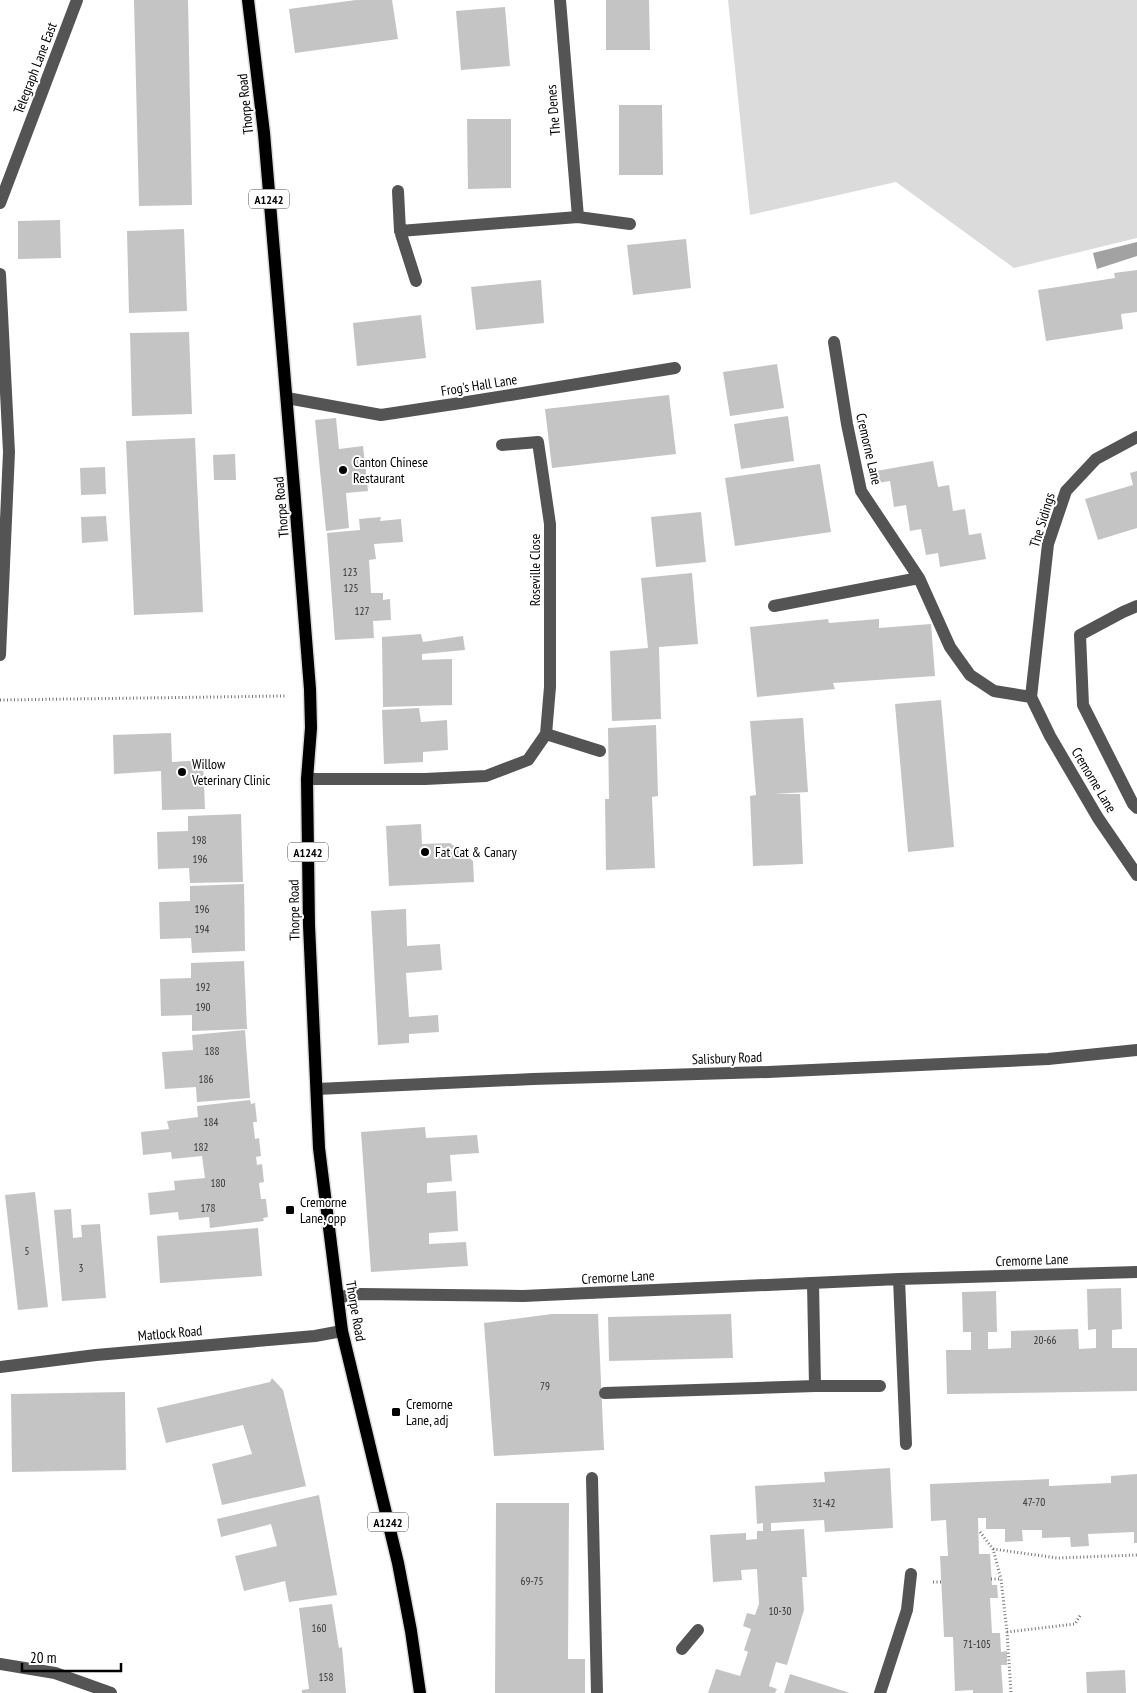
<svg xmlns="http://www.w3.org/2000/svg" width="1137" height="1693" viewBox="0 0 1137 1693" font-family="'PT Sans Narrow',sans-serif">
<rect width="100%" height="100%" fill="#fff"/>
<path fill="#dbdbdb" d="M 728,0 L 1137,0 L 1137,238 L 1014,268 L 896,182 L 750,215 Z"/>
<path fill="#a2a2a2" d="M 1137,242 L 1137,256 L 1097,269 L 1093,253 Z"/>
<path fill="#c4c4c4" d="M 134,0 L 188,0 L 192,205 L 139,206 Z
M 356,0 L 392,0 L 398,39 L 295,53 L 289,9 Z
M 606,0 L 649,0 L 650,50 L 606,50 Z
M 505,7 L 510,66 L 461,70 L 456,11 Z
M 619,105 L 662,105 L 663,175 L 619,175 Z
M 467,119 L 511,119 L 511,188 L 468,189 Z
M 60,220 L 61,258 L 18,259 L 18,221 Z
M 184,229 L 187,311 L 129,313 L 127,231 Z
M 686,239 L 691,288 L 633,295 L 627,245 Z
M 1137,270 L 1137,312 L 1121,314 L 1123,329 L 1046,341 L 1038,290 L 1115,278 L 1114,273 Z
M 541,280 L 544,323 L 476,330 L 471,287 Z
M 421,315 L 426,358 L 357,366 L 353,323 Z
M 189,332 L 192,414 L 132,416 L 130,333 Z
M 777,364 L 784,408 L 730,416 L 723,372 Z
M 669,395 L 676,454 L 552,468 L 545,409 Z
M 788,416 L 794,461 L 741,469 L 734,424 Z
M 336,418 L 339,449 L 363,446 L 368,491 L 346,493 L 349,528 L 326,531 L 315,420 Z
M 195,438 L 203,612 L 134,615 L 126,441 Z
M 235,454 L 236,480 L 214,480 L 213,455 Z
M 933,461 L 938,487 L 949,485 L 953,511 L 965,509 L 969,535 L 981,533 L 986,559 L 940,567 L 938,553 L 926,555 L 921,529 L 910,531 L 906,505 L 894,507 L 890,481 L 878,483 L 876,471 Z
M 820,464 L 831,532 L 735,546 L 725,478 Z
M 105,467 L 106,494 L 81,495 L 80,468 Z
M 1137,471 L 1137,528 L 1098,540 L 1085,499 L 1133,485 L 1130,473 Z
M 701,512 L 706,562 L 656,567 L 651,517 Z
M 106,516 L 108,541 L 82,543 L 81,517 Z
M 381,517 L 380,521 L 401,519 L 403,542 L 374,544 L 376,559 L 369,560 L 371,593 L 383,593 L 383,600 L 390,599 L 391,620 L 373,621 L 374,638 L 335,640 L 327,533 L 360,530 L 359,519 Z
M 692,573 L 698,644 L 659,647 L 661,719 L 612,721 L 610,651 L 648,648 L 641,578 Z
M 828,619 L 829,623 L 879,619 L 879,628 L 931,624 L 935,676 L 833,683 L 835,689 L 757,697 L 750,627 Z
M 421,634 L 423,642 L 463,636 L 465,650 L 422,654 L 422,660 L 452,659 L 452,705 L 383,707 L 382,637 Z
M 941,700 L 954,847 L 908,852 L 895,704 Z
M 419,708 L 421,722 L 447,720 L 448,750 L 423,752 L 423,762 L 384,764 L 382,710 Z
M 803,718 L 808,792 L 774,794 L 800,794 L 803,864 L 753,866 L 750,796 L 756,795 L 750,721 Z
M 656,725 L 658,796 L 652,797 L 655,868 L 606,870 L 605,799 L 609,799 L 608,728 Z
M 171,733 L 172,762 L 203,760 L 205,809 L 162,810 L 161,771 L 114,774 L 113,735 Z
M 241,814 L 243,882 L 190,883 L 189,868 L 158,869 L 157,832 L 188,831 L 188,816 Z
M 421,824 L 422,844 L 450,843 L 473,861 L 474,882 L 389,886 L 386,826 Z
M 244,884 L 245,951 L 192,953 L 191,938 L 160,939 L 159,902 L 190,901 L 190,886 Z
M 406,909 L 407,946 L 440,944 L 442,970 L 406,973 L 409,1017 L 438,1015 L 439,1032 L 409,1034 L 409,1043 L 378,1045 L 371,911 Z
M 244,961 L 247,1029 L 192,1031 L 192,1015 L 161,1016 L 160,979 L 191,978 L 191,963 Z
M 245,1030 L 250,1098 L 197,1102 L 196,1087 L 165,1089 L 162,1052 L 193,1050 L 192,1035 Z
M 250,1100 L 251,1104 L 255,1103 L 257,1122 L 253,1122 L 255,1139 L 259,1138 L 261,1156 L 256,1157 L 257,1165 L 262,1164 L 264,1182 L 259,1183 L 261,1199 L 266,1199 L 268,1217 L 263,1218 L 264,1221 L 210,1228 L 209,1217 L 179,1220 L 178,1212 L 150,1215 L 148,1193 L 175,1190 L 174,1181 L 205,1178 L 202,1156 L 172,1159 L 171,1152 L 143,1155 L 141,1132 L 169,1129 L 167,1121 L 198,1117 L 197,1106 Z
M 425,1127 L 426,1138 L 477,1135 L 479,1153 L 450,1155 L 452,1181 L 427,1183 L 427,1193 L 456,1191 L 458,1231 L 429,1233 L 429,1244 L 466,1242 L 468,1266 L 371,1272 L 361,1132 Z
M 35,1192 L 48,1307 L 18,1310 L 5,1195 Z
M 71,1209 L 73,1238 L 82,1237 L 81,1225 L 100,1224 L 106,1298 L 62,1301 L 54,1210 Z
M 258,1228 L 262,1276 L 160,1283 L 157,1236 Z
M 1121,1288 L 1122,1329 L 1112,1330 L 1112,1348 L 1137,1348 L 1137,1391 L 947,1394 L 946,1350 L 971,1350 L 971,1332 L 963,1332 L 962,1292 L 996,1291 L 997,1332 L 988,1332 L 988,1349 L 1011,1348 L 1011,1331 L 1078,1329 L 1079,1349 L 1096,1348 L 1096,1329 L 1088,1330 L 1087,1289 Z
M 552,1314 L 598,1314 L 604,1450 L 494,1456 L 484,1323 Z
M 731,1314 L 733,1358 L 609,1361 L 608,1317 Z
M 272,1378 L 283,1390 L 306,1486 L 222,1505 L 212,1464 L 252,1454 L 243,1425 L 166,1443 L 157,1408 L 270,1382 Z
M 125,1392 L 126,1470 L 12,1472 L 11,1394 Z
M 890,1468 L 893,1528 L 825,1532 L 824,1520 L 771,1523 L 771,1531 L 804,1529 L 807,1577 L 802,1577 L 804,1610 L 787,1665 L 776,1662 L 769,1686 L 777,1689 L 775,1693 L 708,1693 L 716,1669 L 740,1676 L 748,1652 L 744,1650 L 751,1629 L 743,1626 L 747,1613 L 755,1615 L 759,1604 L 757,1569 L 741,1570 L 742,1580 L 713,1582 L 710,1535 L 746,1533 L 746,1540 L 757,1539 L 757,1531 L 763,1531 L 763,1523 L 757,1524 L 755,1486 L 825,1482 L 824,1472 Z
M 1137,1474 L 1137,1543 L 1134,1543 L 1134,1532 L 1088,1534 L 1089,1546 L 1071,1547 L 1070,1537 L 1042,1538 L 1042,1530 L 1022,1530 L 1023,1541 L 1005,1542 L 1005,1529 L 986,1529 L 986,1518 L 978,1518 L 979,1554 L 990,1554 L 992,1585 L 997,1585 L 998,1598 L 990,1598 L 992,1633 L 1000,1633 L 1001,1652 L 1007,1651 L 1007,1665 L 1001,1665 L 1003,1693 L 973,1693 L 973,1690 L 955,1691 L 953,1637 L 944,1637 L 940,1556 L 948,1556 L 946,1520 L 931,1521 L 930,1484 L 1049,1479 L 1049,1486 L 1111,1483 L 1111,1476 Z
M 319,1495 L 337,1595 L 289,1602 L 285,1581 L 244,1591 L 235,1556 L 277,1546 L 271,1524 L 221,1537 L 217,1519 Z
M 496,1503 L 569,1503 L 568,1659 L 585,1659 L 585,1693 L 495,1693 Z
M 332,1604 L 339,1648 L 342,1647 L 346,1693 L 302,1693 L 302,1690 L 309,1689 L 299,1608 Z
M 1125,1670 L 1126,1693 L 1087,1693 L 1086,1672 Z
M 790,1674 L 850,1693 L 784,1693 Z"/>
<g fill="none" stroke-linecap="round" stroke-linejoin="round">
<defs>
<path id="major" d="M 248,0 L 264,133 L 295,500 L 310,689 L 311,728 L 307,779 L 309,925 L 319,1148 L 342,1331 L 398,1563 L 411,1631 L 420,1693"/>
</defs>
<use href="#major" stroke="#dbdbdb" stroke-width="15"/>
<path stroke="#767676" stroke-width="3" stroke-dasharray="1 2.5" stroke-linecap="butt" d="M 0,700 L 285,696
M 980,1532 L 993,1549 L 1001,1579
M 993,1549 L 1057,1558 L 1137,1555
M 991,1579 L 1001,1579 L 1007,1632 L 1011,1693
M 933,1582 L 942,1582
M 1007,1632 L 1075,1624 L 1081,1614"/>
<path stroke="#545454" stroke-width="12" d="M 398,191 L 400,231 L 578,217 L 560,0
M 0,203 L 77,0
M 578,217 L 630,224
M 400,231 L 416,281
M 0,274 L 9,452 L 0,655
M 834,342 L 847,424 L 861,491 L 919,578 L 950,647 L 970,675 L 994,691 L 1031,697
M 287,398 L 381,415 L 467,402 L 675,368
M 1137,437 L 1096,459 L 1066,491 L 1048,544 L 1031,697 L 1050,736 L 1098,818 L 1137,875
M 774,606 L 919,578
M 1137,606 L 1123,612 L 1080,635 L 1083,705 L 1133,804 L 1137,808
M 546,734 L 600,751
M 307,779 L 425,779 L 486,776 L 528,760 L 546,734 L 550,687 L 550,524 L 538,442 L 502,445
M 317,1089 L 533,1079 L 768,1072 L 1048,1059 L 1137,1050
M 899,1279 L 906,1444
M 338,1297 L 361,1294 L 523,1296 L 899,1279 L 1137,1272
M 0,1367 L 96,1355 L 315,1336 L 342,1331
M 815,1386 L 880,1386
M 605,1393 L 815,1386 L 813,1283
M 592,1478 L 597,1693
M 682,1649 L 698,1630
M 0,1664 L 55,1673 L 111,1693
M 880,1693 L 907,1610 L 911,1574"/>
<use href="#major" stroke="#000" stroke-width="12"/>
</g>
<g fill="#000" stroke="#fff" stroke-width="2">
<circle cx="343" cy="470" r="5"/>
<circle cx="182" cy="772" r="5"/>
<circle cx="425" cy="852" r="5"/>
<rect x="285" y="1205" width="10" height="10" rx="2.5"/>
<rect x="391" y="1407" width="10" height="10" rx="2.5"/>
</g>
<g text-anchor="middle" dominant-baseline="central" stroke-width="4" stroke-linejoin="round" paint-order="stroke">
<g font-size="11" fill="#313131">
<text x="350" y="572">123</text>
<text x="351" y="588">125</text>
<text x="362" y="611">127</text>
<text x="199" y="840">198</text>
<text x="200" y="859">196</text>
<text x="202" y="909">196</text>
<text x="202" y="929">194</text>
<text x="203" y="987">192</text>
<text x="203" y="1007">190</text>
<text x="212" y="1051">188</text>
<text x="206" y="1079">186</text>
<text x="211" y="1122">184</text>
<text x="201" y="1147">182</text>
<text x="218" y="1183">180</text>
<text x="208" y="1208">178</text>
<text x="27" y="1251">5</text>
<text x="81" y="1268">3</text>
<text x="1045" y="1340">20-66</text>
<text x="545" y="1386">79</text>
<text x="1034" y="1502">47-70</text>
<text x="824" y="1503">31-42</text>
<text x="532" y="1581">69-75</text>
<text x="780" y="1611">10-30</text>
<text x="319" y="1628">160</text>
<text x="977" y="1644">71-105</text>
<text x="326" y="1677">158</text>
</g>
<g fill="#fff" stroke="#4c4c4c" stroke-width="1">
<rect x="249" y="189.5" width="40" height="19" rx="4"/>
<rect x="288" y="842.5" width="40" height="19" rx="4"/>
<rect x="368" y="1512.5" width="40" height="19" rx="4"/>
</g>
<g font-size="12" font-weight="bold" fill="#000">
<text x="269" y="199">A1242</text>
<text x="308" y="852">A1242</text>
<text x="388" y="1522">A1242</text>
</g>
<g font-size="14" fill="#000" stroke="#fff">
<text transform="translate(35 68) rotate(-69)">Telegraph Lane East</text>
<text transform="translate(245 104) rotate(-96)">Thorpe Road</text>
<text transform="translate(553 110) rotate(-95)">The Denes</text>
<text transform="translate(479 385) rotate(-9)">Frog's Hall Lane</text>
<text transform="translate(869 449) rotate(77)">Cremorne Lane</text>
<text transform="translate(281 507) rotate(-95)">Thorpe Road</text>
<text transform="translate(1042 520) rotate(-73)">The Sidings</text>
<text transform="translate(535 570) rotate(-90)">Roseville Close</text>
<text transform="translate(1094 780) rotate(59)">Cremorne Lane</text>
<text transform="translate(294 910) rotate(-91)">Thorpe Road</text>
<text transform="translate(727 1058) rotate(-2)">Salisbury Road</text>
<text transform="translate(1032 1260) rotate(-2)">Cremorne Lane</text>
<text transform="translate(618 1277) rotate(-3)">Cremorne Lane</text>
<text transform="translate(356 1311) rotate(80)">Thorpe Road</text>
<text transform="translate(170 1333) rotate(-5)">Matlock Road</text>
</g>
<g font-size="14" fill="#000" stroke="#fff" text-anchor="start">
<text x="353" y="462">Canton Chinese<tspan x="353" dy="16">Restaurant</tspan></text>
<text x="192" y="764">Willow<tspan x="192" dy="16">Veterinary Clinic</tspan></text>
<text x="435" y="852">Fat Cat &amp; Canary</text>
<text x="300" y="1202">Cremorne<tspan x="300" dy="16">Lane, opp</tspan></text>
<text x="406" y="1404">Cremorne<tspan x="406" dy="16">Lane, adj</tspan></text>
</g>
</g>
<path d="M22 1663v8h99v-8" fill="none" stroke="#000000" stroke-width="2.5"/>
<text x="30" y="1663" font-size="15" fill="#000000" stroke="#ffffff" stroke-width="4" paint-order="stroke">20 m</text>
</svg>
